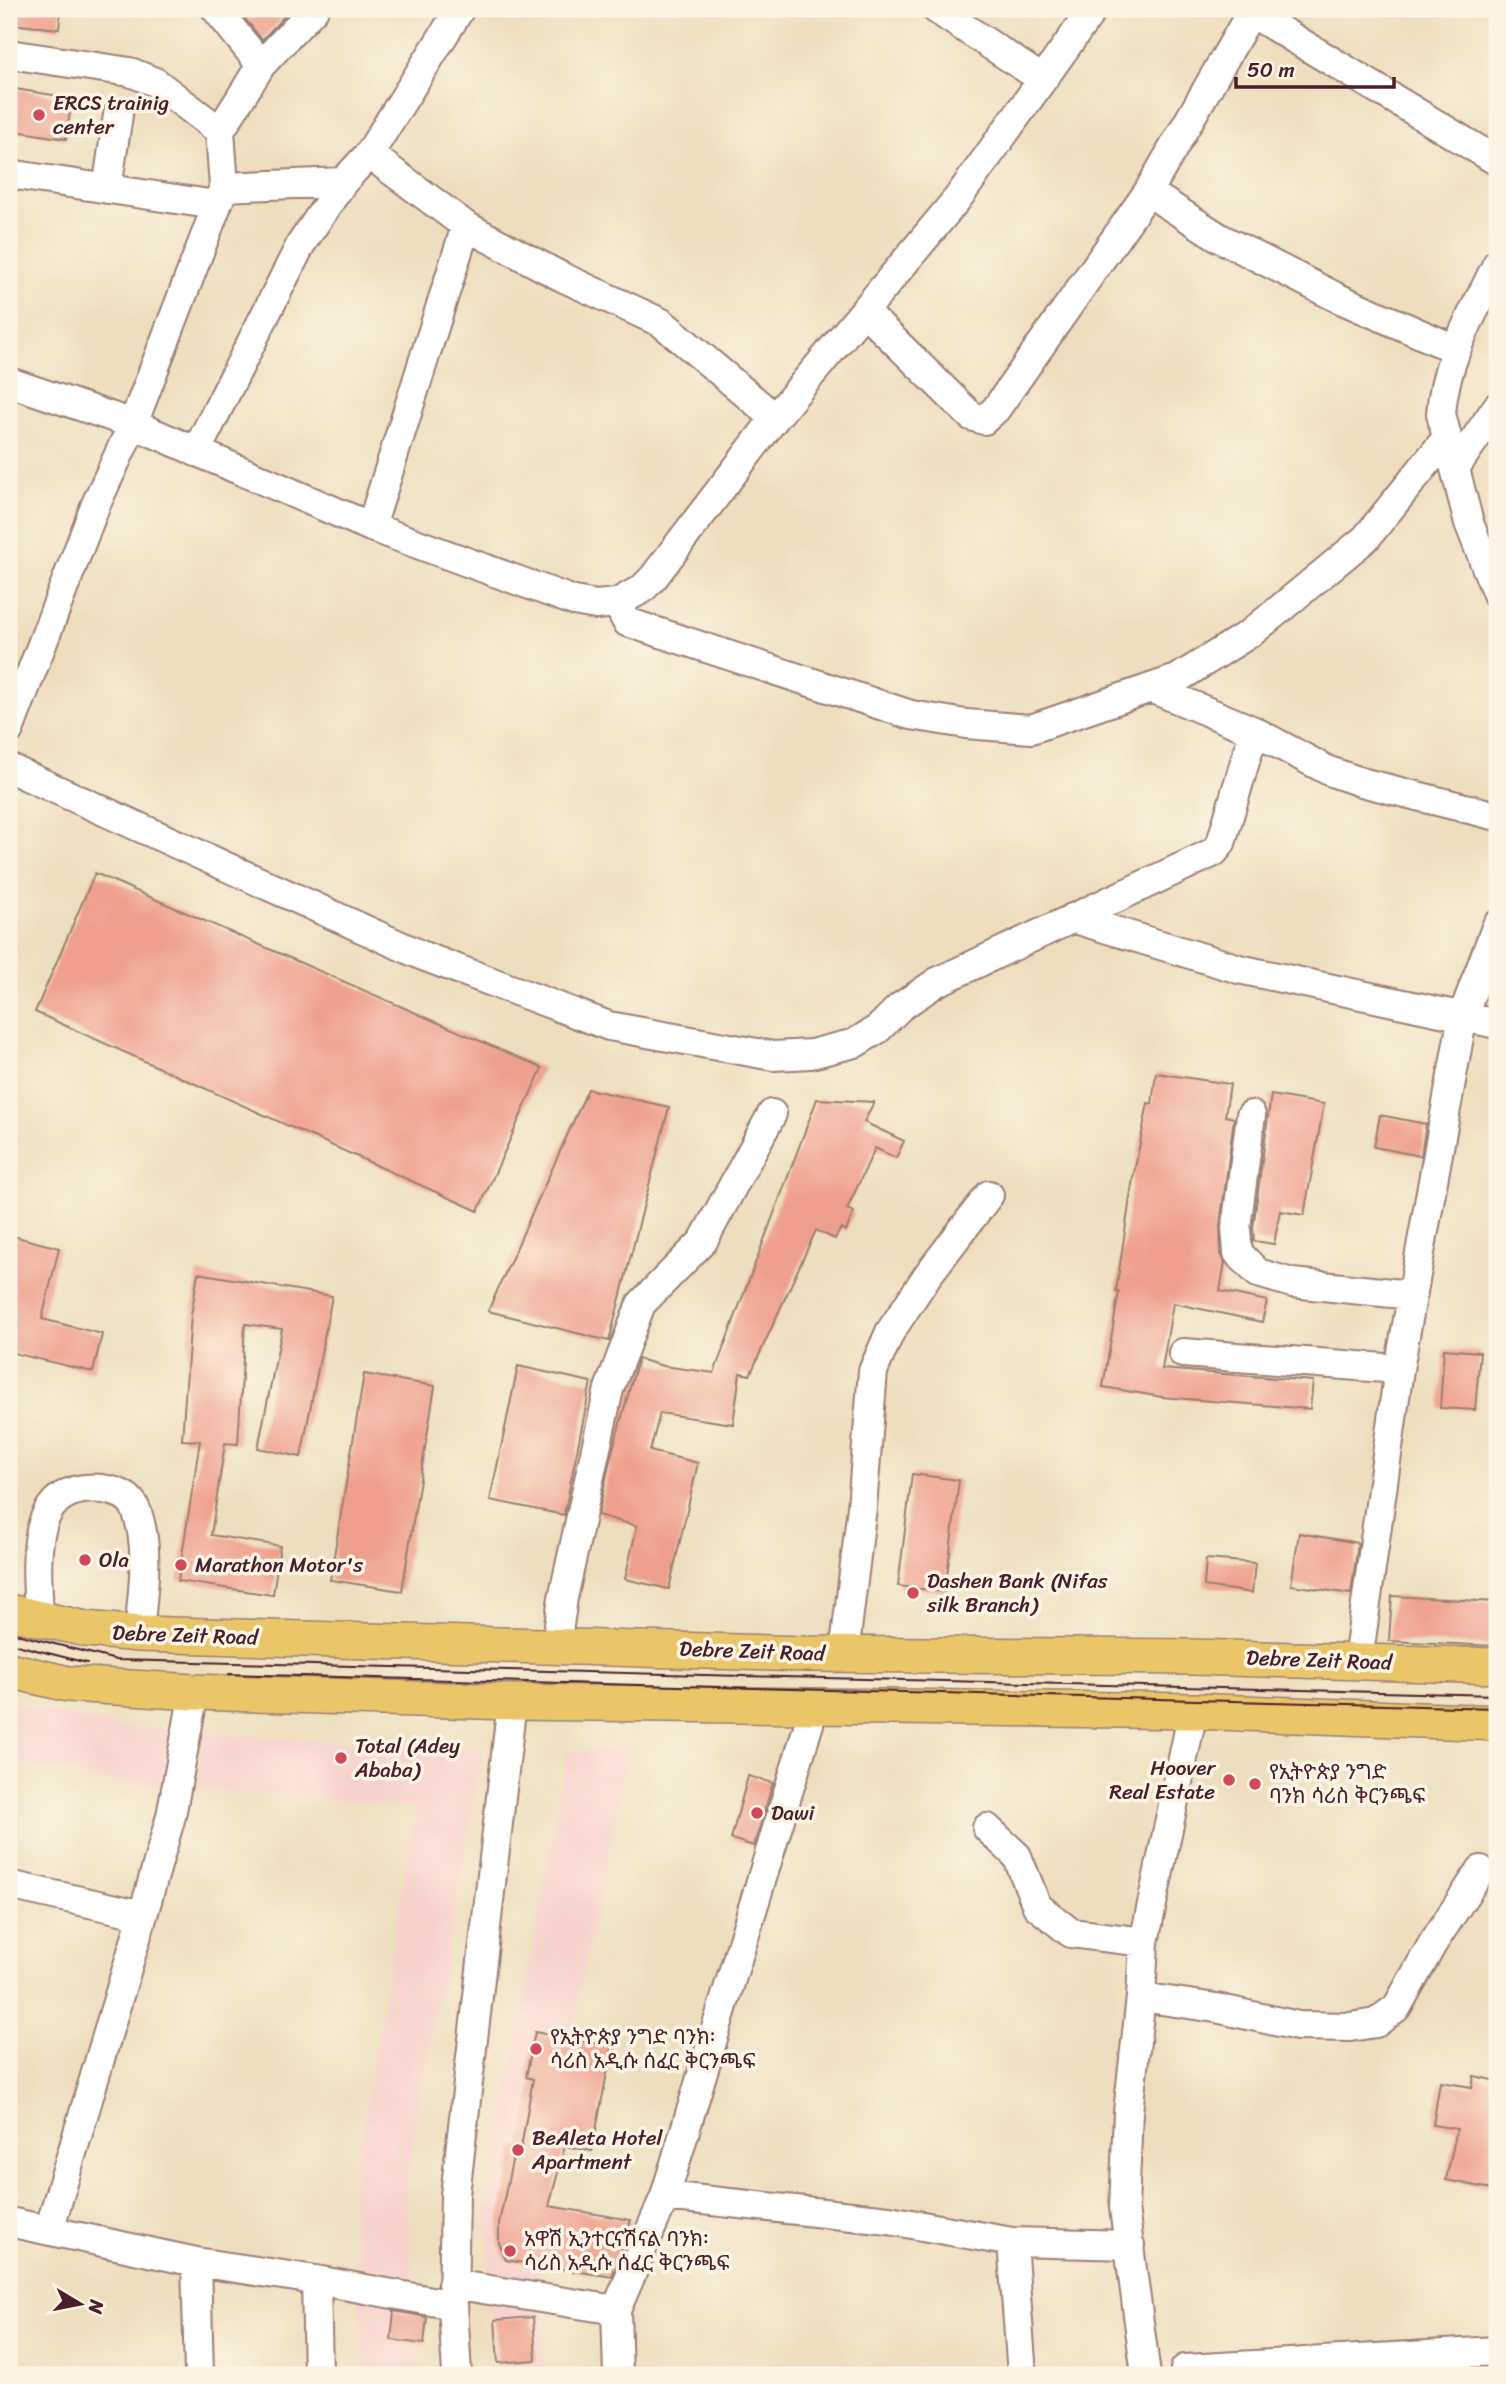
<svg xmlns="http://www.w3.org/2000/svg" width="1506" height="2384" viewBox="0 0 1506 2384" font-family="Sriracha,'Noto Sans Ethiopic',sans-serif">
<rect width="100%" height="100%" fill="#fcf5e5"/>
<filter id="ink" filterUnits="userSpaceOnUse"><feTurbulence type="fractalNoise" baseFrequency=".0143" numOctaves="2"/><feDisplacementMap in="SourceGraphic" scale="14" xChannelSelector="R" yChannelSelector="G"/><feConvolveMatrix kernelMatrix="1 2 1 2 8 2 1 2 1" color-interpolation-filters="sRGB"/></filter>
<filter id="wash" filterUnits="userSpaceOnUse"><feTurbulence type="fractalNoise" baseFrequency=".00686" numOctaves="4" result="noise"/><feDisplacementMap in="SourceGraphic" scale="28" xChannelSelector="R" yChannelSelector="G"/><feGaussianBlur stdDeviation="1.57" result="paint"/><feColorMatrix in="noise" values="0 0 0 0 0 0 0 0 0 0 0 0 0 0 0 0 0 1.4 0 .05"/><feComposite in="paint" operator="in"/></filter>
<g filter="url(#wash)">
<rect width="100%" height="100%" fill="#eddfbd"/>
<path fill="#f7d0cc" d="M 9,1701 L 127,1728 L 483,1751 L 406,2184 L 420,2375 L 365,2375 L 351,2194 L 416,1807 L 122,1783 L 9,1762 Z
M 629,1750 L 535,2211 L 545,2375 L 495,2375 L 486,2215 L 567,1751 Z"/>
<g id="blocks">
<path fill="#efa08c" d="M 9,9 L 61,9 L 59,29 L 9,24 Z
M 237,9 L 291,9 L 262,40 Z
M 9,88 L 72,98 L 66,139 L 9,130 Z
M 95,873 L 542,1068 L 478,1211 L 35,1012 Z
M 1156,1073 L 1230,1084 L 1225,1116 L 1234,1118 L 1220,1226 L 1221,1254 L 1225,1262 L 1220,1291 L 1267,1301 L 1262,1322 L 1173,1303 L 1162,1369 L 1313,1381 L 1310,1409 L 1162,1397 L 1103,1387 L 1119,1291 L 1116,1291 L 1133,1178 L 1148,1103 L 1152,1104 Z
M 588,1089 L 669,1107 L 609,1341 L 488,1311 Z
M 1271,1095 L 1324,1104 L 1304,1215 L 1280,1211 L 1274,1244 L 1254,1241 L 1253,1228 Z
M 817,1099 L 874,1102 L 864,1122 L 904,1141 L 896,1158 L 875,1148 L 847,1209 L 854,1212 L 846,1231 L 841,1228 L 835,1239 L 816,1230 L 750,1375 L 740,1373 L 733,1424 L 660,1413 L 650,1451 L 698,1463 L 669,1589 L 625,1579 L 637,1526 L 598,1515 L 611,1456 L 638,1359 L 663,1366 L 714,1373 Z
M 1380,1115 L 1426,1124 L 1421,1156 L 1374,1147 Z
M 9,1235 L 59,1248 L 42,1319 L 102,1334 L 93,1372 L 9,1352 Z
M 198,1273 L 332,1296 L 301,1457 L 258,1448 L 282,1329 L 245,1324 L 238,1444 L 225,1443 L 211,1535 L 280,1546 L 273,1595 L 178,1581 L 200,1441 L 182,1440 L 191,1315 Z
M 1444,1349 L 1480,1352 L 1475,1410 L 1440,1408 Z
M 518,1366 L 591,1382 L 564,1515 L 490,1500 Z
M 364,1374 L 435,1386 L 402,1591 L 330,1580 Z
M 912,1474 L 959,1480 L 945,1592 L 898,1586 Z
M 1299,1533 L 1358,1543 L 1351,1594 L 1291,1585 Z
M 1206,1559 L 1255,1563 L 1252,1593 L 1204,1586 Z
M 1392,1596 L 1497,1602 L 1497,1646 L 1389,1641 Z
M 748,1776 L 773,1783 L 754,1846 L 731,1839 Z
M 535,2032 L 612,2047 L 592,2151 L 565,2146 L 549,2206 L 631,2220 L 612,2277 L 506,2260 L 499,2243 L 499,2223 L 515,2147 L 521,2148 L 533,2079 L 526,2077 Z
M 1474,2076 L 1497,2081 L 1497,2128 L 1491,2158 L 1497,2159 L 1497,2190 L 1446,2180 L 1457,2129 L 1433,2125 L 1440,2082 L 1472,2087 Z
M 394,2311 L 427,2317 L 424,2344 L 391,2340 Z
M 533,2317 L 536,2360 L 498,2363 L 495,2320 Z"/>
</g>
</g>
<g filter="url(#ink)">
<use href="#blocks" fill-opacity="0" stroke="#9c7f74" stroke-width="2"/>
<g fill="none" stroke-linecap="round" stroke-linejoin="round">
<defs>
<path id="minor" d="M 216,9 L 261,65
M 936,9 L 1042,79
M 1245,9 L 1497,161
M 9,54 L 130,72 L 155,82 L 220,131 L 224,187 L 343,182
M 220,131 L 261,65 L 314,9
M 369,154 L 466,226 L 560,276 L 662,323 L 775,418
M 9,174 L 216,205
M 107,189 L 118,115
M 1148,192 L 1220,238 L 1338,298 L 1455,349
M 1497,264 C 1473,315 1445,357 1441,414 L 1469,523 L 1497,594
M 864,311 L 971,416 L 984,420 L 996,409 L 1148,192 L 1253,9
M 9,382 L 133,424 L 371,527 L 574,601 L 596,605 L 617,603 L 642,589 L 653,578 L 775,418 L 958,198 L 1093,9
M 196,452 L 301,244 L 343,182 L 369,154 L 460,9
M 1455,468 L 1497,407
M 371,527 L 466,226
M 617,603 L 627,622 L 911,715 L 966,724 L 1031,729 L 1177,679 L 1252,632 L 1366,538 L 1446,439
M 1151,688 L 1254,731 L 1329,771 L 1361,782 L 1497,816
M 9,730 L 96,504 L 133,424 L 224,187
M 9,768 L 423,956 L 609,1026 L 773,1056 L 811,1054 L 855,1043 L 878,1029 L 900,1007 L 937,982 L 1214,852 L 1221,843 L 1254,731
M 1072,918 L 1239,969 L 1497,1024
M 1251,1115 L 1236,1228 L 1238,1253 L 1258,1273 L 1292,1283 L 1412,1295
M 1183,1353 L 1399,1369
M 39,1620 C 38,1569 23,1481 102,1489 C 116,1491 131,1495 136,1510 C 151,1548 142,1595 139,1634
M 556,1646 L 563,1598 L 609,1389 L 641,1304 L 703,1241 L 772,1114
M 844,1654 L 862,1507 L 873,1371 L 890,1332 L 927,1276 L 989,1195
M 1358,1661 L 1399,1369 L 1463,1015 L 1497,925
M 987,1828 L 1017,1856 L 1037,1906 L 1071,1933 L 1144,1942
M 9,1885 L 143,1915 L 49,2230
M 143,1915 L 171,1816 L 194,1692
M 1141,1997 L 1216,2008 L 1298,2026 L 1350,2027 L 1376,2023 L 1397,2007 L 1433,1943 L 1481,1870
M 665,2196 L 889,2220 L 1012,2242 L 1130,2245
M 9,2222 L 196,2262 L 316,2280 L 453,2305
M 1012,2242 L 1022,2375
M 196,2262 L 199,2375
M 316,2280 L 318,2375
M 452,2284 L 616,2310
M 1185,2369 L 1497,2351
M 457,2375 L 453,2305 L 455,2195 L 512,1702
M 618,2375 L 616,2310 L 665,2196 L 815,1704
M 1146,2375 L 1124,2208 L 1128,2112 L 1141,1997 L 1144,1942 L 1193,1711"/>
<path id="major" d="M 9,1612 L 86,1629 L 139,1634 L 804,1654 L 1192,1657 L 1497,1666
M 9,1670 L 68,1684 L 194,1692 L 512,1702 L 1193,1711 L 1497,1723"/>
</defs>
<use href="#minor" stroke="#9c7f74" stroke-width="32"/>
<use href="#major" stroke="#9c7f74" stroke-width="38"/>
<use href="#minor" stroke="#fff" stroke-width="28"/>
<use href="#major" stroke="#ebc669" stroke-width="35"/>
<path stroke="#4a1f2b" stroke-width="2" d="M 9,1632 L 116,1660 L 1497,1695
M 9,1643 L 87,1663
M 229,1674 L 1497,1708"/>
</g>
</g>
<g fill="#d1495b" stroke="#fcf5e5" stroke-width="2.5">
<circle cx="39" cy="115" r="7"/>
<circle cx="85" cy="1560" r="7"/>
<circle cx="181" cy="1565" r="7"/>
<circle cx="913" cy="1593" r="7"/>
<circle cx="341" cy="1758" r="7"/>
<circle cx="1229" cy="1780" r="7"/>
<circle cx="1255" cy="1784" r="7"/>
<circle cx="757" cy="1813" r="7"/>
<circle cx="536" cy="2049" r="7"/>
<circle cx="518" cy="2150" r="7"/>
<circle cx="510" cy="2251" r="7"/>
</g>
<g text-anchor="middle" dominant-baseline="central" stroke-width="7" stroke-linejoin="round" paint-order="stroke">
<g font-size="21" fill="#4a1f2b" stroke="#fcf5e5" text-anchor="start">
<text x="53" y="103">ERCS trainig<tspan x="53" dy="24">center</tspan></text>
<text x="99" y="1560">Ola</text>
<text x="195" y="1565">Marathon Motor's</text>
<text x="927" y="1581">Dashen Bank (Nifas<tspan x="927" dy="24">silk Branch)</tspan></text>
<text x="355" y="1746">Total (Adey<tspan x="355" dy="24">Ababa)</tspan></text>
<text x="1215" y="1768" text-anchor="end">Hoover<tspan x="1215" dy="24">Real Estate</tspan></text>
<text x="1269" y="1772">የኢትዮጵያ ንግድ<tspan x="1269" dy="24">ባንክ ሳሪስ ቅርንጫፍ</tspan></text>
<text x="771" y="1813">Dawi</text>
<text x="550" y="2037">የኢትዮጵያ ንግድ ባንክ፡<tspan x="550" dy="24">ሳሪስ አዲሱ ሰፈር ቅርንጫፍ</tspan></text>
<text x="532" y="2138">BeAleta Hotel<tspan x="532" dy="24">Apartment</tspan></text>
<text x="524" y="2239">አዋሽ ኢንተርናሽናል ባንክ፡<tspan x="524" dy="24">ሳሪስ አዲሱ ሰፈር ቅርንጫፍ</tspan></text>
</g>
<g font-size="21" fill="#4a1f2b" stroke="#fcf5e5">
<text transform="translate(185 1635) rotate(2)">Debre Zeit Road</text>
<text transform="translate(752 1651) rotate(2)">Debre Zeit Road</text>
<text transform="translate(1319 1660) rotate(2)">Debre Zeit Road</text>
</g>
</g>
<rect width="1506" height="2384" fill="none" stroke="#fcf5e5" stroke-width="35"/>
<g transform="translate(80 2304) rotate(100)" stroke="#fcf5e5" stroke-width="5" paint-order="stroke">
<path d="M0-5L12 26L0 18L-12 26Z" fill="#4a1f2b"/>
<text y="-10" font-size="19" font-weight="bold" text-anchor="middle" fill="#4a1f2b">N</text>
</g>
<path d="M1236 77v10h158v-10" fill="none" stroke="#4a1f2b" stroke-width="3.5"/>
<text x="1247" y="77" font-size="21" fill="#4a1f2b" stroke="#fcf5e5" stroke-width="5" paint-order="stroke">50 m</text>
</svg>
